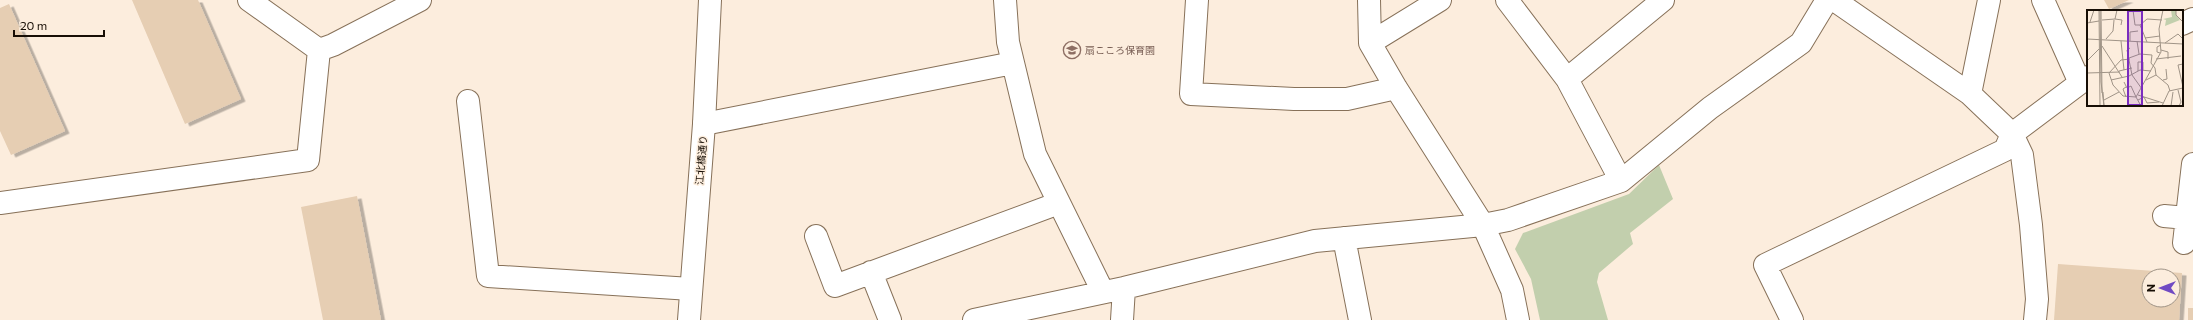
<svg xmlns="http://www.w3.org/2000/svg" width="2193" height="320" viewBox="0 0 2193 320" font-family="Commissioner,'Noto Sans JP',sans-serif">
<defs>
<filter id="shadow"><feDropShadow dx="4.5" dy="2.5" stdDeviation="0" flood-color="#0004"/></filter>
</defs>
<rect width="100%" height="100%" fill="#fceddd"/>
<path fill="#c2cfad" d="M 1659,165 L 1673,199 L 1630,233 L 1633,244 L 1599,273 L 1597,282 L 1608,320 L 1540,320 L 1531,279 L 1515,249 L 1523,233 L 1629,194 Z"/>
<path fill="#e6ceb3" fill-rule="evenodd" filter="url(#shadow)" d="M 132,0 L 198,0 L 241,99 L 185,124 Z
M 2104,0 L 2129,0 L 2109,9 Z
M 9,4 L 65,131 L 11,155 L 0,131 L 0,8 Z
M 357,196 L 381,320 L 323,320 L 301,207 Z
M 2058,264 L 2182,273 L 2179,320 L 2054,320 ZM 2149,276 L 2173,276 L 2173,300 L 2149,300 Z
M 2188,308 L 2193,308 L 2193,320 L 2188,320 Z"/>
<g fill="none" stroke-linecap="round" stroke-linejoin="round">
<defs>
<path id="minor" d="M 249,0 L 319,50
M 1005,0 L 1008,42 L 1035,154 L 1103,292
M 1197,0 L 1191,94 L 1294,99 L 1347,99 L 1396,88
M 1369,0 L 1370,43 L 1396,88 L 1483,225 L 1512,290 L 1518,320
M 1507,0 L 1567,79 L 1621,181
M 1834,0 L 1970,94 L 2012,134 L 2088,77
M 2043,0 L 2080,83
M 2182,24 L 2193,19
M 1370,43 L 1440,0
M 319,50 L 333,45 L 420,0
M 1567,79 L 1663,0
M 1970,94 L 1989,0
M 468,101 L 488,276 L 691,289
M 704,124 L 1013,63
M 2012,134 L 2022,155 L 2031,225 L 2037,299 L 2035,320
M 0,203 L 308,160 L 319,50
M 2164,216 L 2187,218
M 816,236 L 835,286 L 1059,203
M 1344,238 L 1360,320
M 2184,243 L 2193,164
M 871,272 L 890,320
M 974,320 L 1124,288 L 1315,241 L 1483,225 L 1508,220 L 1621,181 L 1710,108 L 1801,43 L 1827,0
M 1122,320 L 1124,288
M 1792,320 L 1765,265 L 2005,150 L 2012,134"/>
<path id="major" d="M 689,320 L 704,124 L 710,0"/>
</defs>
<use href="#minor" stroke="#877159" stroke-width="24"/>
<use href="#major" stroke="#877159" stroke-width="24"/>
<use href="#minor" stroke="#fff" stroke-width="22"/>
<use href="#major" stroke="#fff" stroke-width="22"/>
</g>
<defs>
<symbol id="school-ring" viewBox="-11 -11 22 22"><circle r="9.5" fill="#fceddd" stroke="#8d6e63" stroke-width="1.5"/><path d="M0-5L7-2L0 1L-7-2ZM-4 1L0 2.5L4 1V4Q0 6-4 4Z" fill="#8d6e63"/></symbol>
</defs>
<g fill-rule="evenodd">
<use href="#school-ring" x="1062" y="40" width="20" height="20"/>
</g>
<g text-anchor="middle" dominant-baseline="central" stroke-width="3" stroke-linejoin="round" paint-order="stroke">
<g font-size="10" fill="#785e54" stroke="#fceddd" text-anchor="start">
<text x="1085" y="50">扇こころ保育園</text>
</g>
<g font-size="10" fill="#170e05" stroke="#fceddd">
<text transform="translate(701 160) rotate(-85)">江北橋通り</text>
</g>
</g>
<g transform="translate(2087 10)">
<rect width="96" height="96" fill="#fceddd"/>
<path d="M 84,0 L 89,0 L 89,5 L 93,10 L 78,16 L 79,10 L 76,9 L 85,7 Z" fill="#c2cfad"/>
<path fill="none" stroke="#a09487" stroke-width="1" d="M 12,0 L 13,96M 13,0 L 14,72 L 17,96M 14,0 L 15,83M 46,0 L 48,15 L 53,15 L 60,32M 89,0 L 89,5 L 96,12M 28,9 L 35,10 L 34,15M 15,10 L 28,9 L 30,0M 3,12 L 7,0M 0,13 L 12,11M 53,15 L 60,9 L 75,10M 58,28 L 73,26M 0,29 L 96,34M 19,29 L 26,21 L 27,10M 34,31 L 37,60M 43,31 L 43,22 L 51,21M 50,31 L 52,44M 78,33 L 91,24 L 95,28M 15,36 L 35,67M 43,38 L 40,40 L 45,65 L 55,79M 74,40 L 81,42 L 81,49M 73,43 L 70,42 L 70,37 L 74,35M 96,44 L 96,54 L 91,55 L 96,77M 42,48 L 53,44 L 65,45 L 64,53 L 68,58 L 69,65 L 59,70M 69,49 L 94,46M 0,51 L 12,39M 32,61 L 45,58M 51,61 L 51,52 L 56,52 L 56,60M 0,63 L 33,62M 69,65 L 81,75 L 83,81M 24,70 L 42,66 L 53,60 L 64,61M 76,70 L 80,69 L 79,59M 37,72 L 40,78 L 44,76 L 49,87 L 36,86 L 26,75 L 22,63 L 34,50 L 43,49M 91,80 L 94,92 L 92,96M 16,82 L 17,96M 51,85 L 76,93M 39,87 L 36,79 L 39,77M 17,90 L 32,82M 51,90 L 57,87 L 60,93 L 72,92M 54,96 L 49,87 L 74,42 L 72,19 L 76,0M 75,96 L 82,81 L 96,78M 84,96 L 86,82"/>
<path fill="#7b2cbf" fill-opacity="0.15" stroke="#7b2cbf" stroke-width="2" d="M 41,1 L 55,1 L 55,95 L 41,95 Z"/>
<rect width="96" height="96" fill="none" stroke="#170e05" stroke-width="2"/>
</g>
<g transform="translate(2161 288) rotate(270)"><circle r="19" fill="#fceddd" stroke="#a09487"/>
<path d="M0-3L7 15L0 10L-7 15Z" fill="#704ac3"/>
<text y="-6" font-size="11" font-weight="bold" text-anchor="middle" fill="#170e05">N</text>
</g>
<path d="M14 30v6h90v-6" fill="none" stroke="#170e05" stroke-width="2"/>
<text x="20" y="30" font-size="12" fill="#170e05" stroke="#fceddd" stroke-width="3" paint-order="stroke">20 m</text>
</svg>
